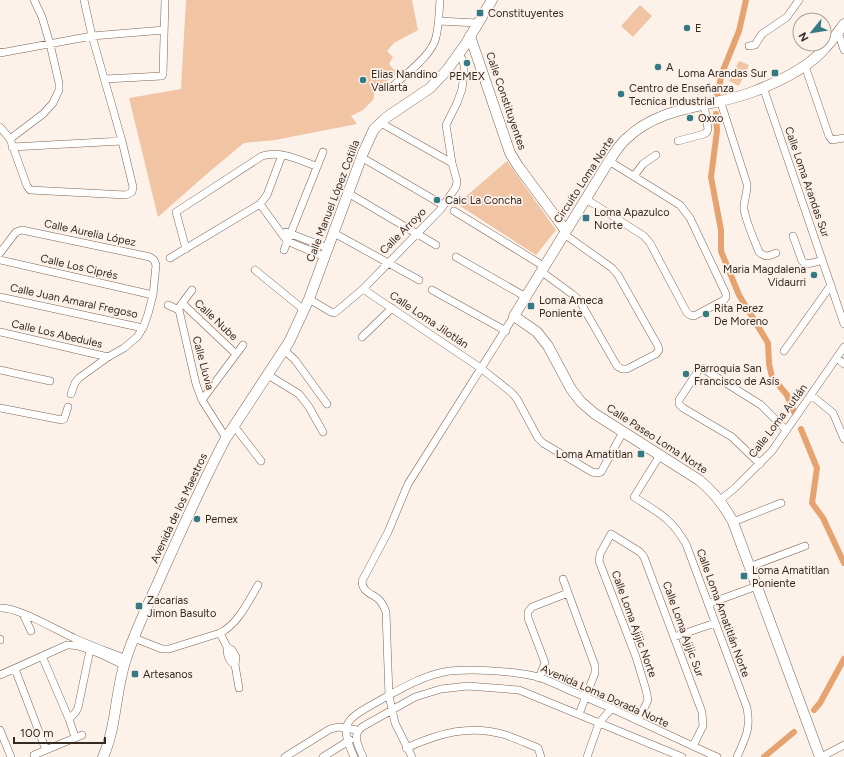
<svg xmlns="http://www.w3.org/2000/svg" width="844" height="757" viewBox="0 0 844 757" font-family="Figtree,sans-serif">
<rect width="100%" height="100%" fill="#fdf2ea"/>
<path fill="#f1c4a3" d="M 186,0 L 412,0 L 418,30 L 394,43 L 387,51 L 393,57 L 389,64 L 397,73 L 375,91 L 373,100 L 363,110 L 351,116 L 357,124 L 275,140 L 244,143 L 209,172 L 158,217 L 129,98 L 181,89 Z
M 640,5 L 652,16 L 633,37 L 621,26 Z
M 739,61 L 749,65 L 739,86 L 729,81 Z
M 507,161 L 556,230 L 536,255 L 457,204 Z"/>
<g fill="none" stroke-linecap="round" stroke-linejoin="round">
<path stroke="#e6a370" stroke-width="6" d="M 717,96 L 722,73 L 739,31 L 746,0
M 716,114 L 717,131 L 711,177 L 721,230 L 721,251 L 739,295 L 768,343 L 769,364 L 772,377 L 787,395 L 794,412
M 801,429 L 817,468 L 812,503 L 823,518 L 844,563
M 814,710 L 820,703 L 844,659
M 764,757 L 794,732"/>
<defs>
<path id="street" d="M 438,21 L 478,23
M 838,32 L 844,50
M 749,46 L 755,45 L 762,34 L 787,17 L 799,0
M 0,52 L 0,53 L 92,36 L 164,30
M 805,66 L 829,136 L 832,140 L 844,138
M 105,79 L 162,76 L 163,74 L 165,0
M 394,85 C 407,73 433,54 436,37 C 439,25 439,12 440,0
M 763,87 L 844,324
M 720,100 L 747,184 C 748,193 743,201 744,209 C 746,222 754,239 759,252 C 765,258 769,256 776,253
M 381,123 L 452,163
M 0,127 L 10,139 L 27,186 L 30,190 L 126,195 L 132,192 L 133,187 L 122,141 L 92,36 L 84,0
M 10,139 L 43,114 L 53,103 L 59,90 L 59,83 L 50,44 L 42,17 L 34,0
M 678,141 L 704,134 L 707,132 L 708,129 L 704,104
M 12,147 L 122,141
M 361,157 L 443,205
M 634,176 L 643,164 L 656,155
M 348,193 L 436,245
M 586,199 L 644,236 L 650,243 L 687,313 L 690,315 L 694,316 L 724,300 L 726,297 L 726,294 L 690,218 L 680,205 L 609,161
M 260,204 L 287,241 L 325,257
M 454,211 L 545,267
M 286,232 L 328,248
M 334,233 L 419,280
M 793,236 L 802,261 C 807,266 816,262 822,260
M 186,249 L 176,212 L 262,156 C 280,150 299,160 316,166
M 284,250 L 323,152
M 0,253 L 16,232 L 22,230 L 150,257 L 154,260 L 156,265 L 153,295 L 148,314 L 143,328 L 137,337 L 124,348 L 108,357 L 79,378 L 75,383 L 71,394
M 456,257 L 526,297
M 170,258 L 260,204 L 267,195 L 282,155
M 0,260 L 153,295
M 255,270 L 304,310
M 542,272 L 572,294 L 579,300 L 617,366 L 622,369 L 627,369 L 656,354 L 659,350 L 658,346 L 618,275 L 612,268 L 564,234
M 363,289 L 482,369 L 512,393 L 517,399 L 538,438 L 543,443 L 592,472 L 597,473 L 601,472 L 623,432
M 432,290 L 506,331
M 0,297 L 143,328
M 309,299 L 331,312 L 334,313 L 337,311 L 363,289 L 441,209 L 456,187 L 457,181 L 452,163 L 446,125 L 457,103 L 462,89 L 464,74 L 464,65 L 462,59 L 459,54
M 182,303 L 236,354
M 168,305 L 179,310
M 180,306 L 192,290
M 179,310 L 196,384 L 202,400 L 226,438
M 0,332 L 108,357
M 362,337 L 392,308
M 284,350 L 295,360 L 327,404
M 784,351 L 831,285
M 837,358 L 844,364
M 0,370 L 50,381
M 268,375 L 299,394 L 309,407 L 323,432
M 811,395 L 833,413 L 844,439
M 202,400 L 243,345
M 0,408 L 62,420 L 64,419 L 68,407
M 234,426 L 261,461
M 660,455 L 634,497 C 659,513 671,518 686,544 L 747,708 C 751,730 745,738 737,757
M 760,464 L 732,437 L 683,408 L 679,404 L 679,400 L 698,371 L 702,368 L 761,405 L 786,430
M 720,500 L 735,488 L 772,451 L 844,347
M 733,522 L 781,503
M 749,567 L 805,546
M 563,579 L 595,666 L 595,673 L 579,714
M 708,604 L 757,586
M 0,608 C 16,606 58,631 74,638 C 91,646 109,652 126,659
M 23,614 L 31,631
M 220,633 L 227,647 L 232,650 L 236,657 L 235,665 L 239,688
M 674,637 L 715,623
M 134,638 L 162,649 L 169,649 L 220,633 C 238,624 248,602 258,585
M 0,639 L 0,640
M 227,647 C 227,655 228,660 235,665
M 42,656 L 69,719 L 75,737
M 15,669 L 46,750
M 0,675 L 67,645 C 84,644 108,658 124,665
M 539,678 L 545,663 L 544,660 L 528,618 L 528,612 L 532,607 L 568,593
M 69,719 L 75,713 L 78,708 L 90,650
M 638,721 L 648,700 L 646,690 L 636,657 L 599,561 L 600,554 L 611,534 L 640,552 L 644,557 L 702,712 L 703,726 L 693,746
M 0,730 L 11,757
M 406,748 C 440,733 470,724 506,735 C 517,739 528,744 538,748 L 541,757
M 34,755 L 82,735
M 285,757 L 330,729 L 339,727 L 357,730
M 323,757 L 350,740
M 354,757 C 339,724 345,720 375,703 C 397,691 419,677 444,672 C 467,668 511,671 534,676 C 548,679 563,688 576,693 C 624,713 670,736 717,757
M 363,757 C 359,747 351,735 362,727 L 415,697 L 441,689 L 468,686 L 519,690 L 682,757
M 412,757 L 395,723 L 389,696 L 386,612 C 384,607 382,601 377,598 C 370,593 362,591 362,581 L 388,532 L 408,484 L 514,316
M 587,757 L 599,723 L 612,708
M 821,757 L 844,745"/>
<path id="secondary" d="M 470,36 L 510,153 L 518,166 L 566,231
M 103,757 C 117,726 115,691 126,659 C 135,631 148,605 160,578 C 181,531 202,483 226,438 L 289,342 L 309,299 L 363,153 L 374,129 L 387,117 L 430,88 L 447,70 L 465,45 L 492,0
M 820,757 L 733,522 C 724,505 714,492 699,480 L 595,414 L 581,402 L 571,389 L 548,346 L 537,332 L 514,316 L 609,161 C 614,154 619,145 626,139 C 662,104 712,108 755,91 C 778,82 809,67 825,48 C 832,41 838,32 844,24"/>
</defs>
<use href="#street" stroke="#7c6452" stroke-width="8"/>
<use href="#secondary" stroke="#7c6452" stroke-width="11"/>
<use href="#street" stroke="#fff" stroke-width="7"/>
<use href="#secondary" stroke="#fff" stroke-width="10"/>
</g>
<g fill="#337a85" stroke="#fdf2ea" stroke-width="1.5">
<rect x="476" y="9" width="8" height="8" rx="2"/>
<circle cx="687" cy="28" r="4"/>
<circle cx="467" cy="63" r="4"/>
<circle cx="658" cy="67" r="4"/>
<rect x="771" y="69" width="8" height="8" rx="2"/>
<circle cx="363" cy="80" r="4"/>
<circle cx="621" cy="94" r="4"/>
<circle cx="690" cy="118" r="4"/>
<circle cx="437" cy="200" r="4"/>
<rect x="582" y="214" width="8" height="8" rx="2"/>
<circle cx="814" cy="275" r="4"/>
<rect x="527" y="302" width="8" height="8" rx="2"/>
<circle cx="706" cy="314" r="4"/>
<circle cx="686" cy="374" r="4"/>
<rect x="637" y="450" width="8" height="8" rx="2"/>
<circle cx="197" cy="519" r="4"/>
<rect x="740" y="572" width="8" height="8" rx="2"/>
<rect x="135" y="602" width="8" height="8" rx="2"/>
<rect x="131" y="670" width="8" height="8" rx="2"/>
</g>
<g text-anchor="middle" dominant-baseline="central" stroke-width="3.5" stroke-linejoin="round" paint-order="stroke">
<g font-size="11" fill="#352a22" stroke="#fdf2ea" text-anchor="start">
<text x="488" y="13">Constituyentes</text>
<text x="695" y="28">E</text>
<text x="666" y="67">A</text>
<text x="767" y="73" text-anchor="end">Loma Arandas Sur</text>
<text x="371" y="74">Elias Nandino<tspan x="371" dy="13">Vallarta</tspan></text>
<text x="467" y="76" text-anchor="middle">PEMEX</text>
<text x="629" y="88">Centro de Enseñanza<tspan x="629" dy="13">Tecnica Industrial</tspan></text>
<text x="698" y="118">Oxxo</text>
<text x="445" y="200">Caic La Concha</text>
<text x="594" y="212">Loma Apazulco<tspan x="594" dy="13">Norte</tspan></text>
<text x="806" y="269" text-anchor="end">Maria Magdalena<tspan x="806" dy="13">Vidaurri</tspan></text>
<text x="539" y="300">Loma Ameca<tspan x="539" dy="13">Poniente</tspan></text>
<text x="714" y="308">Rita Perez<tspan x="714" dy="13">De Moreno</tspan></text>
<text x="694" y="368">Parroquia San<tspan x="694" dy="13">Francisco de Asís</tspan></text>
<text x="633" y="454" text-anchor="end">Loma Amatitlan</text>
<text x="205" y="519">Pemex</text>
<text x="752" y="570">Loma Amatitlan<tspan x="752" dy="13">Poniente</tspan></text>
<text x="147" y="600">Zacarias<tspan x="147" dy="13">Jimon Basulto</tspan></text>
<text x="143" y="674">Artesanos</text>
</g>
<g font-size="11" fill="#352a22" stroke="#fdf2ea">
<text transform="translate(506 101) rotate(71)">Calle Constituyentes</text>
<text transform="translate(584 180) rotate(-57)">Circuito Loma Norte</text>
<text transform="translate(807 182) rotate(71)">Calle Loma Arandas Sur</text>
<text transform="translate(333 201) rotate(-69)">Calle Manuel López Cotilla</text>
<text transform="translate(403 231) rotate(-45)">Calle Arroyo</text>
<text transform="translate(90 233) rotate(12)">Calle Aurelia López</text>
<text transform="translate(79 267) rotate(13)">Calle Los Ciprés</text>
<text transform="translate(74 301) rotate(12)">Calle Juan Amaral Fregoso</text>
<text transform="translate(216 320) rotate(43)">Calle Nube</text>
<text transform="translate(429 320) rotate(34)">Calle Loma Jilotlán</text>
<text transform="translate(57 334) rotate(13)">Calle Los Abedules</text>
<text transform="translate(203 363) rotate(75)">Calle Lluvia</text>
<text transform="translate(778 421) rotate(-53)">Calle Loma Autlán</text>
<text transform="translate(657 439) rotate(33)">Calle Paseo Loma Norte</text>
<text transform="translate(179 508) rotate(-65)">Avenida de los Maestros</text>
<text transform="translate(723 613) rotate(70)">Calle Loma Amatitlán Norte</text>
<text transform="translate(634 624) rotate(70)">Calle Loma Ajijic Norte</text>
<text transform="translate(683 629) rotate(70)">Calle Loma Ajijic Sur</text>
<text transform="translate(605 696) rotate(24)">Avenida Loma Dorada Norte</text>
</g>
</g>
<g transform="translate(812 32) rotate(240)"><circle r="19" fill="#fdf2ea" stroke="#ada29a"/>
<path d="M0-3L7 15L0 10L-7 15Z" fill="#337a85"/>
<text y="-6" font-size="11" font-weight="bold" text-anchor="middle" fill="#352a22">N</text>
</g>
<path d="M14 737v6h91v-6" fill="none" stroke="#352a22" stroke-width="2"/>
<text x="20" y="737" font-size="12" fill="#352a22" stroke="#fdf2ea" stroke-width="3" paint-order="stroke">100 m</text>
</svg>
